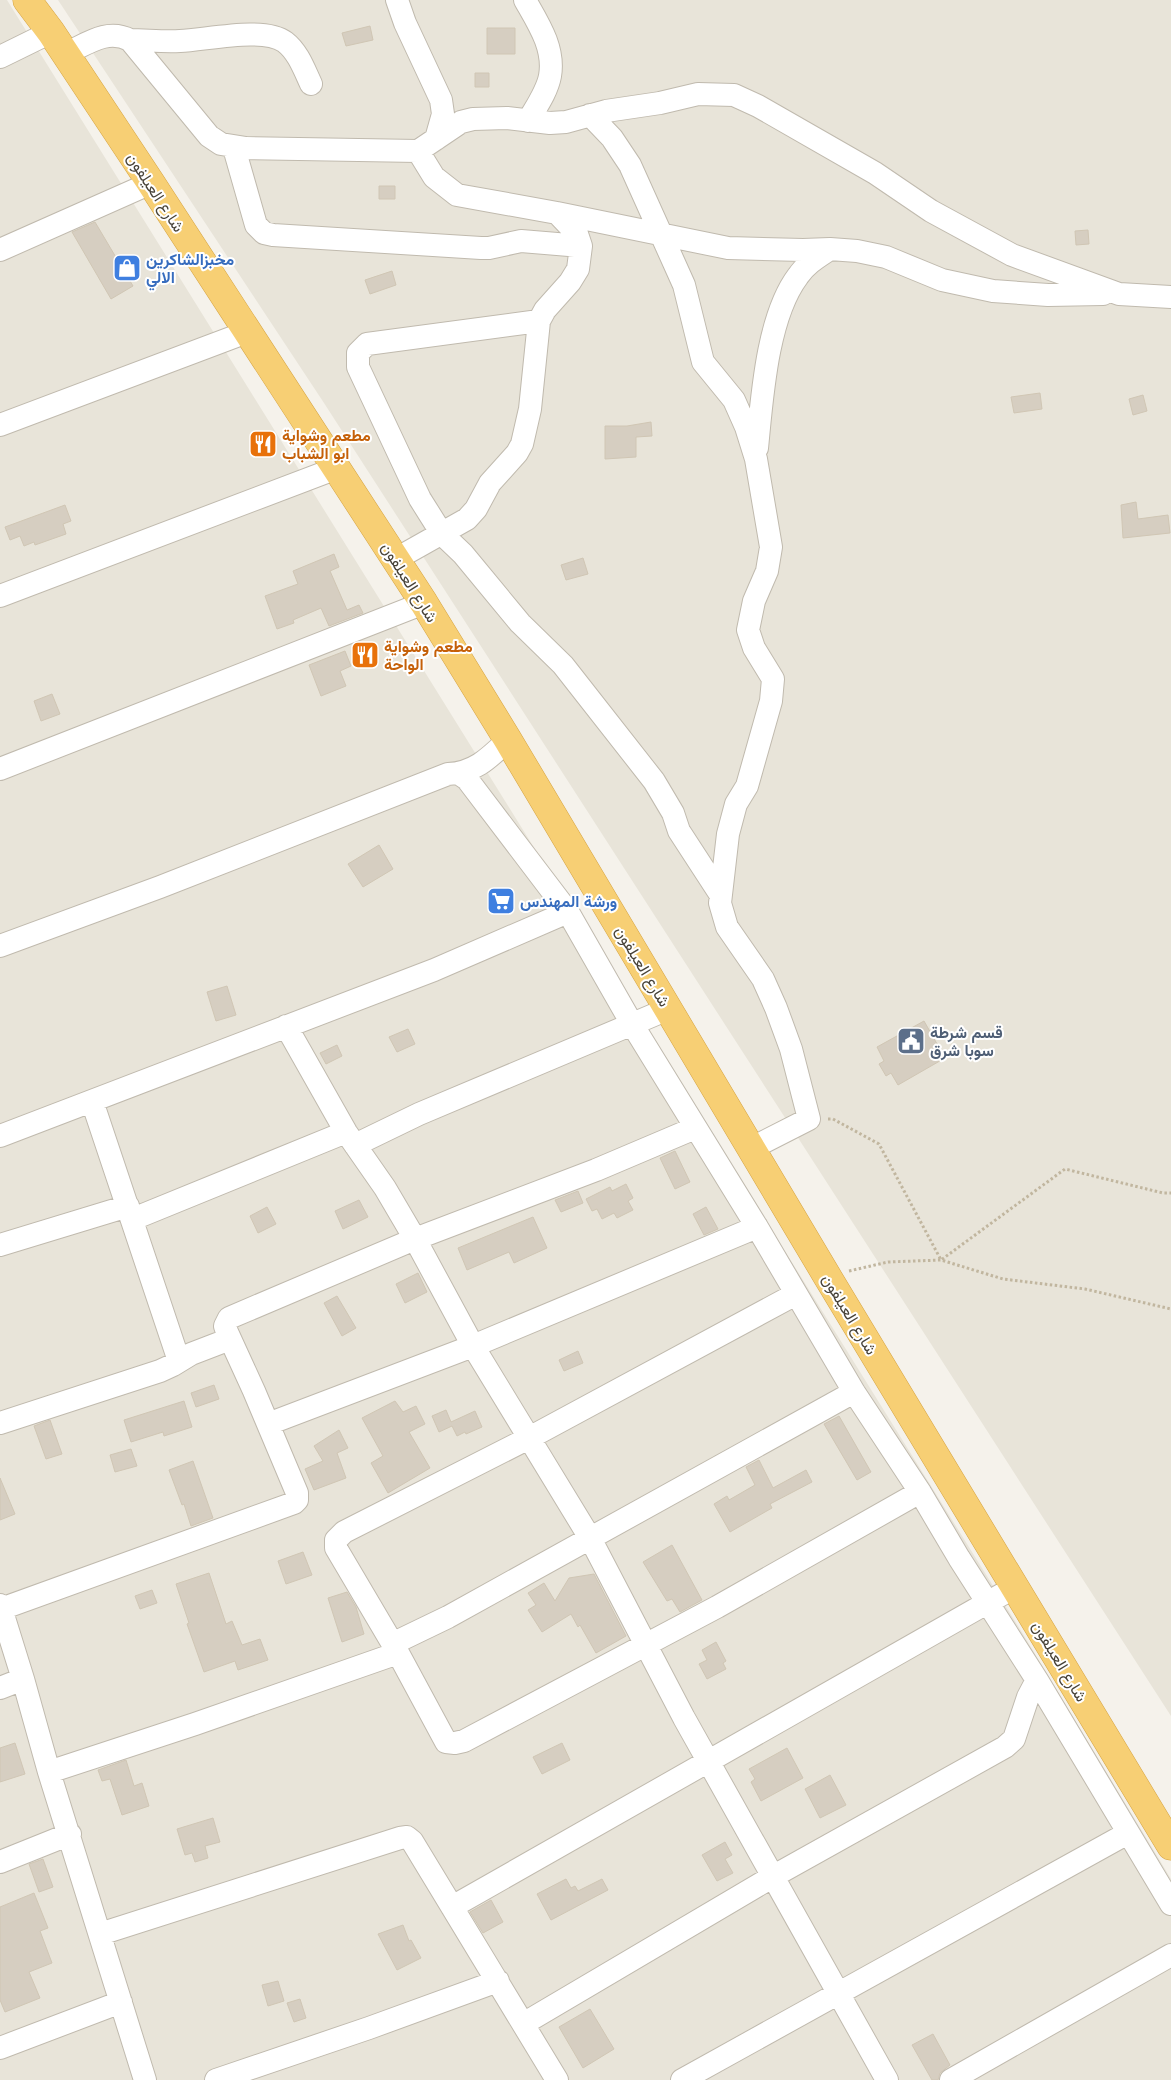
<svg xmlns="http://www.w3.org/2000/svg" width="1171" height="2080" viewBox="0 0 1171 2080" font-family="Quicksand,Vazirmatn,sans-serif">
<rect width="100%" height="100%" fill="#f5f2eb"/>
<path fill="#e8e4d9" d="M 0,0 L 7,0 L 1023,1634 L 1171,1879 L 1171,2080 L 0,2080 Z
M 58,0 L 1171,0 L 1171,1716 L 324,403 Z"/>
<path fill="#d6cec1" stroke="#d0c6b4" d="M 370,26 L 373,40 L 346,46 L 342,33 Z
M 487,28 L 515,28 L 515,54 L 487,54 Z
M 475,73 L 489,73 L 489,87 L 475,87 Z
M 379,186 L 395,186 L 395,199 L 379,199 Z
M 95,222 L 133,286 L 111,299 L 72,232 Z
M 1088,230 L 1089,244 L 1076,245 L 1075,231 Z
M 392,271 L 396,285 L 370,294 L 365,280 Z
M 1040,393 L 1042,409 L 1014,413 L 1011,397 Z
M 1143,395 L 1147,411 L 1133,415 L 1129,399 Z
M 651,422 L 652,436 L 636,437 L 636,457 L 605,459 L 605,426 L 627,426 Z
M 1136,502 L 1138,519 L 1168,515 L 1170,533 L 1123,538 L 1121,505 Z
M 65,505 L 71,521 L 63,524 L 66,534 L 35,545 L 34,542 L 24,546 L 20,536 L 10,540 L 5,527 Z
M 334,554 L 339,567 L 330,571 L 347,610 L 359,605 L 363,613 L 329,626 L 321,608 L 293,620 L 294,623 L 277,629 L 265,596 L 298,584 L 293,571 Z
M 583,558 L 588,574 L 566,580 L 561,565 Z
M 345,651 L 351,666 L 340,671 L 346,686 L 321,696 L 309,665 Z
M 52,694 L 60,714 L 41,721 L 34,701 Z
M 379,845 L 393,869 L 363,887 L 348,864 Z
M 227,986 L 236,1015 L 216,1021 L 207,992 Z
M 924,1021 L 945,1058 L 898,1085 L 891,1073 L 886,1076 L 879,1064 L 884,1061 L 877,1047 Z
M 408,1029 L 415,1044 L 397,1052 L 389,1037 Z
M 337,1045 L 342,1056 L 326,1064 L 320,1053 Z
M 675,1151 L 690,1182 L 675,1189 L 660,1158 Z
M 626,1184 L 633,1198 L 628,1201 L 633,1210 L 617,1218 L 614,1213 L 602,1219 L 597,1209 L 592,1211 L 586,1199 L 610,1187 L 612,1191 Z
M 578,1191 L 583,1203 L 561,1212 L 555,1200 Z
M 359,1200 L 368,1217 L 343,1229 L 335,1211 Z
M 267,1207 L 276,1224 L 258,1233 L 250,1216 Z
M 706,1207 L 718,1229 L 704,1235 L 693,1214 Z
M 533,1217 L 547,1248 L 514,1263 L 509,1252 L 467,1270 L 458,1248 Z
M 418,1273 L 427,1292 L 405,1303 L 396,1284 Z
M 337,1296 L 356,1328 L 342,1336 L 324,1303 Z
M 578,1351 L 583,1363 L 564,1371 L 559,1360 Z
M 214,1385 L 219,1399 L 196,1407 L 191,1393 Z
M 184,1401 L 192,1427 L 164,1436 L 163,1432 L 131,1442 L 124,1420 Z
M 395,1401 L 403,1412 L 416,1406 L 425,1424 L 409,1432 L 430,1468 L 388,1493 L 371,1463 L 383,1456 L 362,1418 Z
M 446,1410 L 451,1422 L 475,1411 L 482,1427 L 466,1434 L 465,1432 L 457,1436 L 452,1426 L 439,1432 L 432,1416 Z
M 839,1416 L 871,1472 L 857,1480 L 824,1424 Z
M 50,1420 L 62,1454 L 46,1459 L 34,1426 Z
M 339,1430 L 348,1448 L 337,1453 L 346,1478 L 314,1490 L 305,1469 L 323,1461 L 314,1446 Z
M 131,1449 L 137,1466 L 115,1472 L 110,1455 Z
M 759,1460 L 773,1488 L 806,1470 L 812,1482 L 770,1504 L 772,1508 L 730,1532 L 714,1504 L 727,1496 L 729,1500 L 755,1485 L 746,1467 Z
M 193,1461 L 213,1518 L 191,1526 L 184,1504 L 182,1505 L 169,1470 Z
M 0,1478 L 15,1514 L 0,1520 Z
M 672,1545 L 702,1600 L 680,1612 L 672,1599 L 667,1601 L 643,1562 Z
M 303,1552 L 312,1575 L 286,1584 L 278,1561 Z
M 209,1573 L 226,1624 L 232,1621 L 242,1645 L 260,1639 L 268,1660 L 238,1670 L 235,1661 L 204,1672 L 187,1624 L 189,1623 L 176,1584 Z
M 594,1574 L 626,1636 L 596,1653 L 580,1625 L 578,1627 L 571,1614 L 542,1632 L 528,1610 L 536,1605 L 528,1593 L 544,1583 L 555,1601 L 569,1578 Z
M 152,1590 L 157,1603 L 140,1609 L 135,1596 Z
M 347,1592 L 356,1607 L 364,1634 L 342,1642 L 328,1598 Z
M 716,1642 L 726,1661 L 723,1663 L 726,1669 L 707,1679 L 699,1664 L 707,1660 L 702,1650 Z
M 15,1743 L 25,1774 L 0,1782 L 0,1748 Z
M 562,1743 L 570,1760 L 542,1774 L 533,1757 Z
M 787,1748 L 803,1778 L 761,1801 L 751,1782 L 755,1779 L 749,1769 Z
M 126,1760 L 134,1786 L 142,1783 L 149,1806 L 122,1815 L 110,1779 L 102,1781 L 98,1770 Z
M 830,1775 L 846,1805 L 820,1818 L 805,1789 Z
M 213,1818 L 220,1842 L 205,1846 L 208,1858 L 195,1862 L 192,1853 L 185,1855 L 177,1829 Z
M 725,1842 L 732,1855 L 725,1859 L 733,1873 L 717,1881 L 702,1855 Z
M 43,1859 L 53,1887 L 39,1892 L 29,1864 Z
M 566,1879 L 571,1888 L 575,1886 L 578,1891 L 602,1879 L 608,1890 L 551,1920 L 537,1894 Z
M 34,1893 L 48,1928 L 40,1931 L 52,1963 L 29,1972 L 40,1998 L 5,2012 L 0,2000 L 0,1907 Z
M 491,1900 L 503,1922 L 483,1933 L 470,1912 Z
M 403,1925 L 409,1941 L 411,1940 L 421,1958 L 397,1970 L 378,1934 Z
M 278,1981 L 284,2001 L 268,2006 L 262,1985 Z
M 300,1999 L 306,2018 L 294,2022 L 287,2003 Z
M 590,2009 L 614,2049 L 583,2068 L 559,2027 Z
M 933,2034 L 950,2065 L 940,2073 L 938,2080 L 932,2080 L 912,2045 Z"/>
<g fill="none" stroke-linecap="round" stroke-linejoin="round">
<defs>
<path id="minor" d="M 397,0 L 405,23 L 441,100 L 443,114 L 436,139
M 525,0 C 538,23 555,48 550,76 C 547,92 536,107 528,121
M 130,40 C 146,40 163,42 180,41 C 206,40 264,26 285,42 C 298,52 304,69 311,84
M 65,54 C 87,44 107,28 130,40 L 209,136 L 221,144 L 246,148 L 418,151 L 434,177 L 457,195 L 557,213 L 577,234 L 581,246 L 578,269 L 570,282 L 545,310 L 539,321 L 530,409 L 522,444 L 517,453 L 490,483 L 476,509 L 467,519 L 396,559
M 0,57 L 51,32
M 590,115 L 612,138 L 630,165 L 684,285 L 703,362 L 734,400 L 746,427 L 756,459 L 771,547 L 767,571 L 754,601 L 748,630 L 754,648 L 773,679 L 771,701 L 747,786 L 736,804 L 728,834 L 720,903 L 727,927 L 763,979 L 776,1008 L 791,1049 L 809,1119 L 752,1148
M 234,148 L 256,225 L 264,233 L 273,235 L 481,248 L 489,248 L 521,241 L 581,246
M 418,151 L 461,122 L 473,119 L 507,118 L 550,123 L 566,122 L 606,111 L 660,103 L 698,94 L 734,95 L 758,106 L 875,173 L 931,211 L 1012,255 L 1119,294 L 1171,297
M 557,213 L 728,248 L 803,250 L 830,249 L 857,251 L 886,257 L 942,280 L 993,291 L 1048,295 L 1103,294
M 0,250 L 151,183
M 539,321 L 367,344 L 358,353 L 358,367 L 420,499 L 442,534 L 463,554 L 520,623 L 563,665 L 654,781 L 673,813 L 679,831 L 720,894
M 0,425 L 247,332
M 757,448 C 762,398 767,317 798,276 C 806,264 818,257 830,249
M 0,596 L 337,468
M 0,769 L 424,603
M 458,773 L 467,779 L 568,912 L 632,1024 L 757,1227 L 854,1392 L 920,1492 L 959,1558 L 1037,1680 L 1171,1904
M 0,946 L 160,887 L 448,774 C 475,773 490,757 508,740
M 286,1026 L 346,1132 L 385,1188 L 415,1239 L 473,1346 L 590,1538 L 684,1718 L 887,2080
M 92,1101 L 179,1361
M 0,1136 L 434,970 L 568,912
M 355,1145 L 419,1114 L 668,1009
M 133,1219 L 346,1132
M 0,1245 L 128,1206
M 796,1294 L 529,1438 L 344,1532 L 336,1540 L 336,1548 L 398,1653 L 446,1742 L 455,1743 L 464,1741 L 717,1607 L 920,1492
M 0,1423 L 160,1371 L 173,1365 L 191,1354 L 230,1339
M 268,1424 L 473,1346 L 757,1227
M 0,1605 L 23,1679 L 49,1772 L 145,2080
M 1,1609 L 294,1503 L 297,1500 L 297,1493 L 254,1391 L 227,1332 L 225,1326 L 229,1318 L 415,1239 L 596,1170 L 695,1128
M 392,1644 L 448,1617 L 854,1392
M 0,1688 L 23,1679
M 49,1772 L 195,1724 L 398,1653
M 0,1862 L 70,1834
M 452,1907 L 1015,1587
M 100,1934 L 400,1838 L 407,1837 L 412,1841 L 557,2080
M 523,2024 L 772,1877 L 1005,1747 L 1014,1739 L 1028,1697 L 1037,1680
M 0,2048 L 121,2002
M 216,2080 L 369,2028 L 498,1981
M 682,2080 L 1128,1833
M 951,2080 L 1171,1955"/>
<path id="highway" d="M 27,0 L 51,32 L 151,183 L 424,603 L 508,740 L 827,1276 L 1171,1846"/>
</defs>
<use href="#minor" stroke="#c0baae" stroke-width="24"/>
<use href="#highway" stroke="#d6a443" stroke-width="29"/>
<path stroke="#c1b69f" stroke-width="3" stroke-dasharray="2.5 2.5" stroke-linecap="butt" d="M 828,1119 L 833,1119 L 879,1144 L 941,1260 L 1065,1169 L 1163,1193 L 1171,1193
M 849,1271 L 888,1262 L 941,1260 L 1003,1279 L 1085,1289 L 1171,1309"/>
<use href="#minor" stroke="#fff" stroke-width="22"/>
<use href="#highway" stroke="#f7cf74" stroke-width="28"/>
</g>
<defs>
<symbol id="shop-square" viewBox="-11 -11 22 22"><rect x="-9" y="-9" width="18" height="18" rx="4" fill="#3f7fe0" stroke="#fff"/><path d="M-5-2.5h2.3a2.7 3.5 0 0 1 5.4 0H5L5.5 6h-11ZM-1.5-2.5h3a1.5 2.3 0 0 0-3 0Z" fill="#fff"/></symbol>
<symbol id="restaurant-square" viewBox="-11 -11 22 22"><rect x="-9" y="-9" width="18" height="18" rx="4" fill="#e8710a" stroke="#fff"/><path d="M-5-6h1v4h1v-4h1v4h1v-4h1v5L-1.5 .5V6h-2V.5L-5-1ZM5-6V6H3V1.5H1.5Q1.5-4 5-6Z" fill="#fff"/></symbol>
<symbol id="supermarket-square" viewBox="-11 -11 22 22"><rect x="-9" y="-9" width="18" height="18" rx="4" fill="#3f7fe0" stroke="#fff"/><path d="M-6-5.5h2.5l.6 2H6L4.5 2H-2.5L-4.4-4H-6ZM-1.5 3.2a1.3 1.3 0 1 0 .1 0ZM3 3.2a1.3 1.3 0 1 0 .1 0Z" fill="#fff"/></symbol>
<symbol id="civic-square" viewBox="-11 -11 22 22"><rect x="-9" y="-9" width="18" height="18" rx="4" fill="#5c6f8a" stroke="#fff"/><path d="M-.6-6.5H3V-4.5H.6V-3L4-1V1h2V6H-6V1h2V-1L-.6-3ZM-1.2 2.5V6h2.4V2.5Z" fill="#fff"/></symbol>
</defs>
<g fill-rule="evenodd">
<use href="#shop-square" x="111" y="252" width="32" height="32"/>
<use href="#restaurant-square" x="247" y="428" width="32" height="32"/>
<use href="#restaurant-square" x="349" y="639" width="32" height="32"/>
<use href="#supermarket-square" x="485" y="885" width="32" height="32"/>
<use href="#civic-square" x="895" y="1025" width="32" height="32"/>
</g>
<g text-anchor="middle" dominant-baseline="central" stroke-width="4" stroke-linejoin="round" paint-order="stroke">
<g font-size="16" fill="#484339" stroke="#fff">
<text transform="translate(156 192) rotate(57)">شارع العيلفون</text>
<text transform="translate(410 582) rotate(58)">شارع العيلفون</text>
<text transform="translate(643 966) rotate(59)">شارع العيلفون</text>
<text transform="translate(850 1314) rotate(59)">شارع العيلفون</text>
<text transform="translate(1060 1661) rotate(59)">شارع العيلفون</text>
</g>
<g font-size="16" font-weight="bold" fill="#366cbe" stroke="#fff" text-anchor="start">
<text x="146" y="259">مخبزالشاكرين<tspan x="146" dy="18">الالي</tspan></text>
<text x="520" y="901">ورشة المهندس</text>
</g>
<g font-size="16" font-weight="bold" fill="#c56008" stroke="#fff" text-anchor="start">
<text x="282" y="435">مطعم وشواية<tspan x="282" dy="18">ابو الشباب</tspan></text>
<text x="384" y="646">مطعم وشواية<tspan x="384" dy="18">الواحة</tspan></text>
</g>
<g font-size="16" font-weight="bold" fill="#4e5e75" stroke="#fff" text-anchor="start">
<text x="930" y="1032">قسم شرطة<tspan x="930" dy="18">سوبا شرق</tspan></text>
</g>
</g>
</svg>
